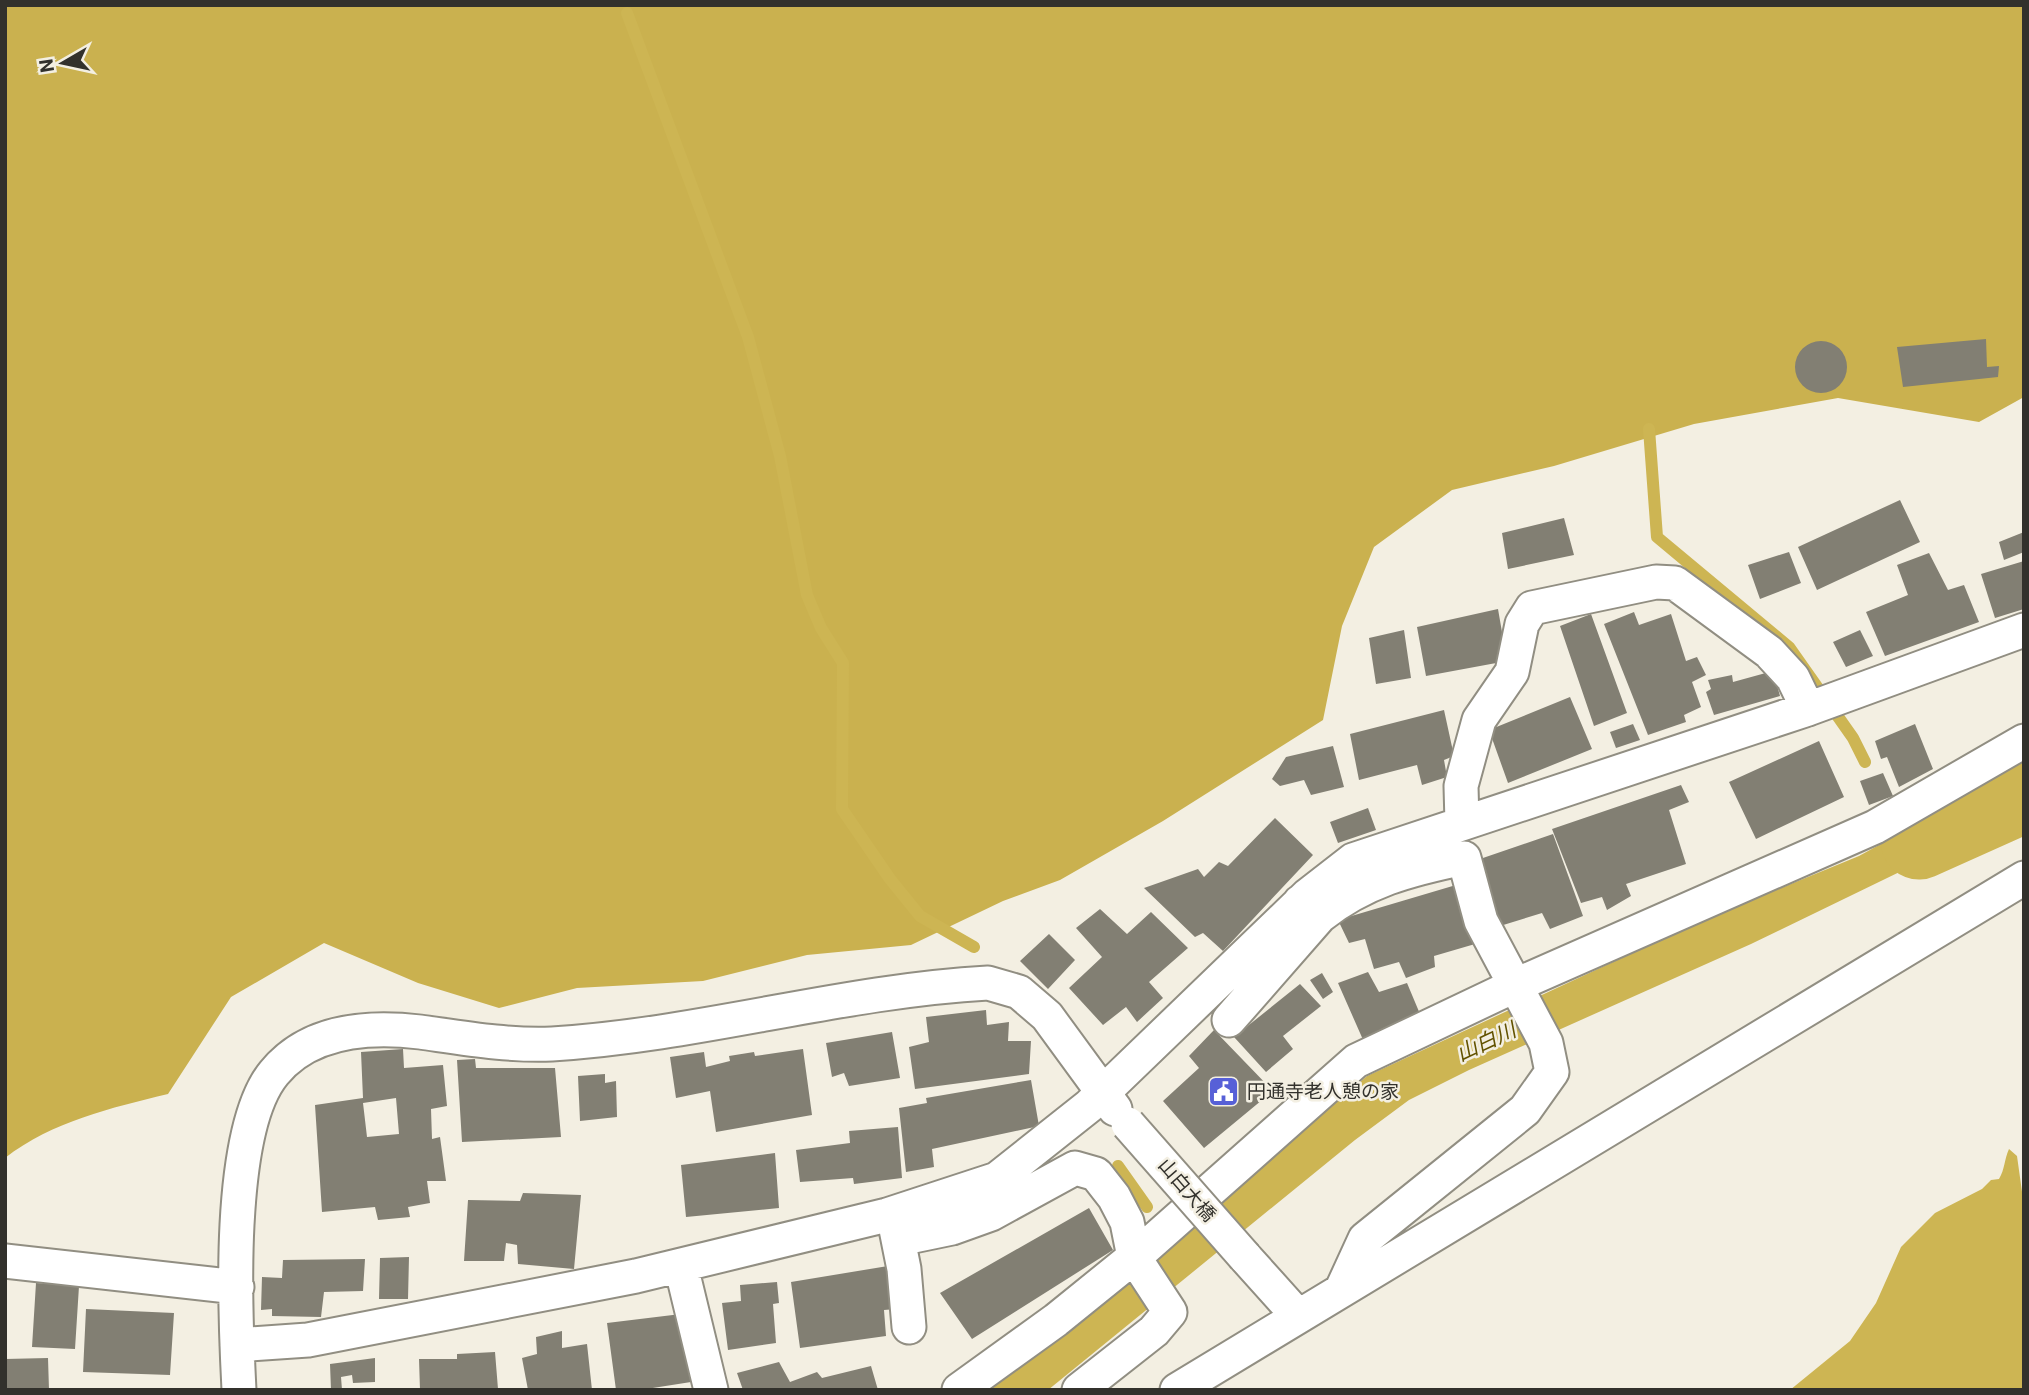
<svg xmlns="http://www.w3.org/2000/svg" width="2029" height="1395" viewBox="0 0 2029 1395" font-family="Roboto,'Noto Sans JP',sans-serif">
<rect width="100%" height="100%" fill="#f3efe2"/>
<path fill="#cab14f" d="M 5,5 L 2024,5 L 2024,397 L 1979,422 L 1838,398 L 1694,424 L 1554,466 L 1452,490 L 1374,547 L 1342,626 L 1323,720 L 1163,821 L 1060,880 L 1003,901 L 911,945 L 807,955 L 703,981 L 577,988 L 499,1008 L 418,983 L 324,943 L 231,997 L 168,1094 C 111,1108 53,1121 5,1158 Z"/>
<path fill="#cdb553" d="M 1997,780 L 2011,782 L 2021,813 L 1751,944 L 1469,1070 L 1409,1100 L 1355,1140 L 1048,1390 L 988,1390 L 1080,1322 L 1367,1076 L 1710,917 L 1859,856 Z
M 2009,1149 L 2017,1156 L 2024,1206 L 2024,1390 L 1790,1390 L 1850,1341 L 1876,1303 L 1901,1247 L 1935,1213 L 1982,1189 L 1991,1180 L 1999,1179 C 2005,1169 2004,1160 2009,1149 Z"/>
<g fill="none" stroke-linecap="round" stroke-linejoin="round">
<path stroke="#cdb553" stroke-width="12" d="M 627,13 L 748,337 L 780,456 L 807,595 L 821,628 L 843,663 L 842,809 L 890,879 L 920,916 L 974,947
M 1649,429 L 1657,537 L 1789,647 L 1853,738 L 1865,762
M 1118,1166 L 1147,1207"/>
<path stroke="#cdb553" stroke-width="77" d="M 1919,841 L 2024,794"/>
</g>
<path fill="#827f73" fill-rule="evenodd" d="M 1986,339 L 1987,367 L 1999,366 L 1998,377 L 1903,387 L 1897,347 Z
M1795 367a26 26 0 1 1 52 0a26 26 0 1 1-52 0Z
M 1900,500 L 1920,542 L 1817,590 L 1798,547 Z
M 1564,518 L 1574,555 L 1508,569 L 1502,533 Z
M 2024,532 L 2024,552 L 2004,560 L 1999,542 Z
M 1789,552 L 1801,583 L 1760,599 L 1748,565 Z
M 1929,553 L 1948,590 L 1964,585 L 1979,622 L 1885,656 L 1866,612 L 1908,595 L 1897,565 Z
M 2024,561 L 2024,609 L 1995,618 L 1981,574 Z
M 1498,609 L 1507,661 L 1426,676 L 1417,627 Z
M 1634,612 L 1639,625 L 1671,614 L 1686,661 L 1697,657 L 1706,675 L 1692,682 L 1701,707 L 1684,715 L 1686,722 L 1648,735 L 1604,624 Z
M 1591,614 L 1627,713 L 1594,726 L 1560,626 Z
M 1404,630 L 1411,678 L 1376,684 L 1369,638 Z
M 1860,630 L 1873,656 L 1846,667 L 1833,642 Z
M 1773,671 L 1780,696 L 1714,715 L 1706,692 L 1711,689 L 1708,680 L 1732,675 L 1733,682 Z
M 1570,697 L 1592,749 L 1508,783 L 1489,730 Z
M 1444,710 L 1454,756 L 1444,760 L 1447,777 L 1422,785 L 1417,765 L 1359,780 L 1350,734 Z
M 1633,724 L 1640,740 L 1616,748 L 1610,732 Z
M 1915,724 L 1933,769 L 1899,787 L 1887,757 L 1881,759 L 1875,741 Z
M 1819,741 L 1844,797 L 1756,839 L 1729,782 Z
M 1333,746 L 1344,787 L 1311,795 L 1304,780 L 1280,786 L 1272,779 L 1286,757 Z
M 1883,773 L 1893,796 L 1869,805 L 1860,781 Z
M 1681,785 L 1689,802 L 1669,810 L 1686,864 L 1626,884 L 1631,896 L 1607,910 L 1602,897 L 1581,903 L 1552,829 Z
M 1368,808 L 1376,830 L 1338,843 L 1330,822 Z
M 1275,818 L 1313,855 L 1223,951 L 1203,933 L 1195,937 L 1144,888 L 1198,869 L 1204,877 L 1219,862 L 1228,866 Z
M 1553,834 L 1583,916 L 1550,929 L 1542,913 L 1500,926 L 1480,859 Z
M 1456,885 L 1475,944 L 1434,956 L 1435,967 L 1406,978 L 1399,962 L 1374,969 L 1365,939 L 1349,943 L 1338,920 Z
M 1100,909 L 1127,934 L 1151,912 L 1188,948 L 1149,982 L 1163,998 L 1137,1022 L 1126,1007 L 1103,1025 L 1069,988 L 1102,957 L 1076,928 Z
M 1049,934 L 1075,960 L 1048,989 L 1020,961 Z
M 1368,972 L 1379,992 L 1407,983 L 1420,1014 L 1364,1042 L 1338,983 Z
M 1322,973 L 1333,992 L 1323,999 L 1310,980 Z
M 1300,984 L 1321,1006 L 1283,1036 L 1293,1049 L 1266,1072 L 1234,1037 Z
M 986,1010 L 987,1025 L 1009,1022 L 1008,1041 L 1031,1041 L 1029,1074 L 915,1089 L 909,1047 L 929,1042 L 926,1017 Z
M 1214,1030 L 1273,1091 L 1204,1148 L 1163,1101 L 1199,1068 L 1189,1056 Z
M 892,1032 L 900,1078 L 849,1086 L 844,1073 L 832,1077 L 826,1043 Z
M 403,1049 L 404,1068 L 443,1065 L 447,1106 L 431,1109 L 432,1139 L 440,1137 L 446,1181 L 427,1181 L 430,1203 L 408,1207 L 410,1217 L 378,1220 L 375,1207 L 322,1212 L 315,1105 L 363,1098 L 361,1052 ZM 396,1098 L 399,1134 L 367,1137 L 363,1103 Z
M 803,1049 L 812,1115 L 716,1132 L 710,1091 L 676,1098 L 670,1057 L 704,1052 L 706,1067 L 730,1061 L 729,1056 L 754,1052 L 755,1056 Z
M 475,1059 L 476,1068 L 555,1068 L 561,1137 L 462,1142 L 457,1060 Z
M 605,1074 L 605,1083 L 616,1081 L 617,1117 L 580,1121 L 578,1076 Z
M 1031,1080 L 1039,1126 L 932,1149 L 934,1167 L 906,1172 L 899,1108 L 927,1103 L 926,1098 Z
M 898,1127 L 902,1178 L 854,1184 L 853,1178 L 800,1182 L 796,1150 L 850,1143 L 849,1131 Z
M 775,1153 L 779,1208 L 686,1217 L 681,1165 Z
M 523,1193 L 581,1195 L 574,1269 L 518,1264 L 517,1245 L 506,1243 L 504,1261 L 464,1261 L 468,1200 L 520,1201 Z
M 1089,1208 L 1113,1250 L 972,1339 L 940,1293 Z
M 409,1257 L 408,1299 L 379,1299 L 380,1258 Z
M 365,1259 L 363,1291 L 324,1292 L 321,1317 L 272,1316 L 272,1309 L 261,1310 L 262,1277 L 282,1278 L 283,1260 Z
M 888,1266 L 896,1309 L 884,1310 L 886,1336 L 800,1348 L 791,1282 Z
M 777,1282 L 779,1303 L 773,1304 L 776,1343 L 728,1350 L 722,1303 L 741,1301 L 740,1285 Z
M 36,1283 L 79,1286 L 75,1349 L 32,1347 Z
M 86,1309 L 174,1313 L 170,1375 L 83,1372 Z
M 681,1314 L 691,1382 L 640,1390 L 616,1390 L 607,1323 Z
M 562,1331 L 562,1348 L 587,1344 L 592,1390 L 528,1390 L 522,1358 L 537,1354 L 536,1337 Z
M 495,1352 L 498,1389 L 420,1390 L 419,1359 L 457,1359 L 457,1354 Z
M 48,1358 L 49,1390 L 5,1390 L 5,1359 Z
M 375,1358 L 375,1382 L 353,1383 L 352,1375 L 341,1377 L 342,1390 L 331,1390 L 330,1364 Z
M 779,1362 L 790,1382 L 817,1372 L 822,1378 L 871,1366 L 878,1390 L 743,1390 L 737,1373 Z"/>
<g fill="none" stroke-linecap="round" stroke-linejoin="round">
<defs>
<path id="street" d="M 1462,823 L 1461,786 L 1479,720 L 1512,672 L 1522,624 L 1532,608 L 1656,582 L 1675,583 L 1769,652 L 1793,678 L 1808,709
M 1300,902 L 1320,916 C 1364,881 1410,869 1464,858 L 1481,921 L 1546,1043 L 1552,1072 L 1525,1110 L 1365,1239 L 1342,1289
M 1229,1020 L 1320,916
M 894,1219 L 904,1269 L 909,1327
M 899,1239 L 952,1228 L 991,1214 L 1075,1168 L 1096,1174 L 1114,1197 L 1127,1222 L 1134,1257 L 1170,1312 L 1154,1331 L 1079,1390
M 1245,1257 L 1298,1316
M 5,1261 L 237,1287
M 681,1266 L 711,1390
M 237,1345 L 308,1340 L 636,1276 L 887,1215 L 997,1179 L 1089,1106 L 1308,895 L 1353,860 L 1808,709 L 2024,630
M 239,1390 C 235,1314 226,1131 274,1073 C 309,1030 369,1026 420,1032 C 463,1038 509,1046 552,1044 C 699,1035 842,991 988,983 L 1019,992 L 1047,1016 L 1115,1109
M 959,1390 L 1056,1320 L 1145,1248 L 1356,1061 L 1516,985 L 1875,827 L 2024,741
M 1177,1390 L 2024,878"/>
</defs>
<use href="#street" stroke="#918e82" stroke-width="37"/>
<use href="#street" stroke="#fff" stroke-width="33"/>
<defs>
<path id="street-bridge" d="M 1128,1124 L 1245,1257"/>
</defs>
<use href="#street-bridge" stroke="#918e82" stroke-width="37" stroke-linecap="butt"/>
<use href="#street-bridge" stroke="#fff" stroke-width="33"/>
</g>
<defs>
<symbol id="civic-square" viewBox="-11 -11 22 22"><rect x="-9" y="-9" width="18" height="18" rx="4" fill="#5760d7" stroke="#f3efe2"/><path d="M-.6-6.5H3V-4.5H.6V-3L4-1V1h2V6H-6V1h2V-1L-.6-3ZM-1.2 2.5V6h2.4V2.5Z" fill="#fff"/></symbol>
</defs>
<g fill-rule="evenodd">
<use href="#civic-square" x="1206" y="1074" width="35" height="35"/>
</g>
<g text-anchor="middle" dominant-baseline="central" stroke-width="5" stroke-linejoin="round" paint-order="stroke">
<g font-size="19" fill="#32312c" stroke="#f3efe2" text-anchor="start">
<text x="1247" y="1091">円通寺老人憩の家</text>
</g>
<g font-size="19" fill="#32312c" stroke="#f3efe2">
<text transform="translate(1187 1190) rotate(49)">山白大橋</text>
</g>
<g font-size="21" font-style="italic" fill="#625200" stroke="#f3efe2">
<text transform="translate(1486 1042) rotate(-25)">山白川</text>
</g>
</g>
<rect width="2029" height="1395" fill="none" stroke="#32312c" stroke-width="14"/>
<g transform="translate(63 63) rotate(261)" stroke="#f3efe2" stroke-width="5" paint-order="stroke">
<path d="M0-5L12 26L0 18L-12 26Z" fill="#32312c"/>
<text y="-10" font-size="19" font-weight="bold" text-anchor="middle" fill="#32312c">N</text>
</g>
</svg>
